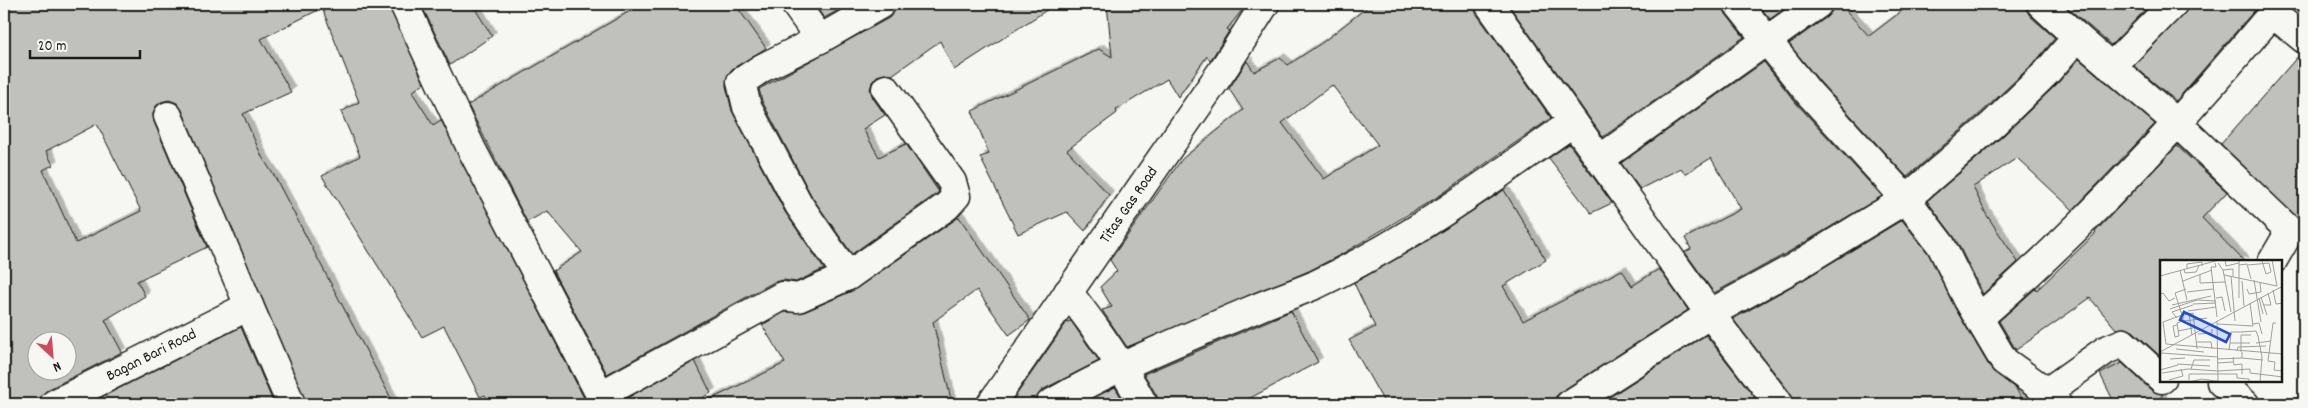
<svg xmlns="http://www.w3.org/2000/svg" width="2308" height="408" viewBox="0 0 2308 408" font-family="Dekko,sans-serif">
<defs>
<filter id="shadow"><feDropShadow dx="4.5" dy="-4.5" stdDeviation="0" flood-color="#0004"/></filter>
</defs>
<rect width="100%" height="100%" fill="#f6f6f2"/>
<filter id="ink" filterUnits="userSpaceOnUse"><feTurbulence type="fractalNoise" baseFrequency=".02" numOctaves="2"/><feDisplacementMap in="SourceGraphic" scale="10" xChannelSelector="R" yChannelSelector="G"/><feConvolveMatrix kernelMatrix="1 2 1 2 8 2 1 2 1" color-interpolation-filters="sRGB"/></filter>
<g filter="url(#ink)">
<path fill="#c0c0bd" stroke="#1c1c1c" fill-rule="evenodd" filter="url(#shadow)" d="M 4,4 L 389,4 L 424,83 L 412,92 L 433,125 L 441,120 L 584,398 L 573,404 L 490,404 L 485,395 L 480,397 L 444,326 L 422,337 L 322,176 L 360,156 L 341,112 L 359,102 L 322,8 L 261,39 L 291,92 L 243,114 L 262,157 L 275,177 L 394,404 L 306,404 L 182,110 L 177,103 L 169,100 L 161,102 L 156,106 L 153,114 L 154,122 L 207,247 L 137,281 L 145,296 L 105,320 L 122,352 L 47,390 L 41,396 L 39,404 L 4,404 ZM 97,124 L 141,211 L 76,243 L 43,170 L 53,165 L 46,151 ZM 38,340 L 68,340 L 68,370 L 38,370 Z
M 421,4 L 472,4 L 492,36 L 450,65 Z
M 642,4 L 735,4 L 766,48 L 732,69 L 727,76 L 726,86 L 732,111 L 785,212 L 824,269 L 796,282 L 784,280 L 774,282 L 607,374 L 553,271 L 582,252 L 547,211 L 527,222 L 468,105 Z
M 814,4 L 850,4 L 824,18 Z
M 897,4 L 1056,4 L 954,70 L 940,41 L 892,75 L 884,74 L 877,76 L 872,82 L 870,90 L 873,98 L 885,115 L 863,129 L 879,157 L 906,144 L 939,192 L 852,254 L 812,197 L 762,101 L 759,89 L 889,18 L 895,11 Z
M 1107,4 L 1247,4 L 1227,29 L 1229,31 L 1210,61 L 1207,56 L 1178,97 L 1167,79 L 1116,110 L 1117,113 L 1067,150 L 1109,195 L 1085,231 L 1067,212 L 1018,234 L 980,157 L 989,154 L 972,111 L 1099,49 L 1112,57 Z
M 1371,4 L 1474,4 L 1476,13 L 1551,118 L 1439,196 L 1342,254 L 1309,271 L 1127,347 L 1102,310 L 1112,307 L 1100,287 L 1117,271 L 1110,260 L 1182,159 L 1243,110 L 1229,89 L 1247,61 L 1254,72 L 1280,58 L 1288,65 L 1323,42 ZM 1332,85 L 1378,145 L 1324,179 L 1282,123 Z
M 1508,4 L 1723,4 L 1726,14 L 1744,37 L 1603,137 Z
M 1758,4 L 1791,4 L 1770,19 Z
M 1833,4 L 1840,4 L 1869,36 L 1911,4 L 2023,4 L 2030,16 L 2055,38 L 2036,61 L 1982,112 L 1907,177 L 1820,82 L 1789,44 L 1827,17 L 1832,11 Z
M 2072,4 L 2151,4 L 2111,45 L 2068,8 Z
M 2193,4 L 2268,4 L 2253,12 L 2176,101 L 2134,66 Z
M 2300,54 L 2304,54 L 2304,225 L 2221,144 Z
M 2079,59 L 2155,124 L 2073,210 L 2017,158 L 1973,187 L 1986,214 L 2018,262 L 1983,294 L 1955,238 L 1927,201 L 2004,135 L 2058,83 Z
M 1764,62 L 1796,103 L 1882,196 L 1787,253 L 1714,293 L 1685,252 L 1691,249 L 1685,238 L 1741,209 L 1711,158 L 1685,174 L 1681,168 L 1640,189 L 1621,163 Z
M 1569,144 L 1612,203 L 1591,213 L 1549,158 Z
M 2177,146 L 2227,192 L 2202,218 L 2245,262 L 2162,262 L 2162,358 L 2133,331 L 2125,328 L 2116,329 L 2090,298 L 2016,350 L 1999,321 L 2036,288 L 2037,290 L 2096,233 L 2095,232 Z
M 1504,190 L 1546,260 L 1503,286 L 1523,321 L 1622,270 L 1632,286 L 1659,269 L 1688,310 L 1562,391 L 1556,396 L 1554,404 L 1385,404 L 1349,340 L 1375,327 L 1354,283 L 1424,243 Z
M 959,217 L 1030,320 L 1009,335 L 977,290 L 933,322 L 952,404 L 701,404 L 785,363 L 762,325 L 785,312 L 804,312 L 854,290 Z
M 1902,220 L 1928,253 L 1955,308 L 1991,369 L 2016,389 L 2025,404 L 1794,404 L 1791,394 L 1733,319 L 1803,280 Z
M 1291,311 L 1318,362 L 1239,404 L 1159,404 L 1157,396 L 1144,374 Z
M 1071,321 L 1099,361 L 1042,390 L 1035,400 L 1027,404 L 1010,404 L 1067,322 Z
M 241,327 L 274,404 L 88,404 Z
M 1706,335 L 1760,404 L 1599,404 Z
M 695,361 L 711,393 L 691,404 L 628,404 L 625,399 Z
M 2122,363 L 2151,390 L 2162,394 L 2162,404 L 2115,404 L 2100,374 Z
M 1115,387 L 1125,404 L 1085,404 L 1084,403 Z"/>
<g fill="none" stroke-linecap="round" stroke-linejoin="round">
<defs>
<g id="minor">
<path d="M 404,4 L 471,148 L 605,404"/>
<path d="M 795,4 L 820,39"/>
<path d="M 1489,4 L 1710,314 L 1779,404"/>
<path d="M 1738,4 L 1808,92 L 1906,199 L 1941,245 L 1968,300 L 2004,361 L 2047,392"/>
<path d="M 2041,4 L 2077,37"/>
<path d="M 2111,67 L 2173,4"/>
<path d="M 168,116 L 291,404"/>
<path d="M 1600,159 L 1818,4"/>
<path d="M 848,276 L 799,205 L 747,107 L 741,82 L 762,68 L 820,39 L 881,4"/>
<path d="M 1068,292 C 1097,329 1121,363 1143,404"/>
<path d="M 1979,318 C 2082,229 2177,127 2265,22 L 2277,17 L 2304,39"/>
<path d="M 2221,382 L 2245,404"/>
<path d="M 601,395 L 782,296 L 798,298 L 848,276 L 947,206 L 956,196 L 952,182 L 886,89"/>
<path id="s1" d="M 54,404 L 249,306"/>
<path id="s2" d="M 991,404 L 1226,65 L 1265,4"/>
<path d="M 1050,404 C 1114,367 1184,339 1252,310 C 1272,301 1294,294 1315,285 C 1407,242 1490,181 1573,122"/>
<path d="M 1570,404 L 1718,309 L 1795,267 L 1906,199 L 1993,124 L 2047,72 L 2077,37 L 2177,123 L 2290,231 L 2272,262"/>
<path d="M 2057,404 L 2047,392 L 2106,350 L 2123,343 L 2162,379"/>
</g>
</defs>
<use href="#minor" stroke="#1c1c1c" stroke-width="31"/>
<use href="#minor" stroke="#f6f6f2" stroke-width="28"/>
</g>
</g>
<g text-anchor="middle" dominant-baseline="central" stroke-width="4.5" stroke-linejoin="round" paint-order="stroke">
<g font-size="16" fill="#1c1c1c" stroke="#f6f6f2">
<text stroke="none"><textPath href="#s2" startOffset="242">Titas Gas Road</textPath></text>
<text stroke="none"><textPath href="#s1" startOffset="109">Bagan Bari Road</textPath></text>
</g>
</g>
<g transform="translate(2160 260)">
<rect width="122" height="122" fill="#f6f6f2"/>
<path fill="none" stroke="#9f9f9c" stroke-width="1" d="M 65,0 L 66,6 L 79,3M 79,0 L 79,5 L 87,4 L 91,19M 102,1 L 106,14 L 111,12M 55,3 L 56,7 L 51,7 L 57,57M 58,3 L 63,10 L 71,52M 88,5 L 109,3 L 111,12M 24,9 L 25,13 L 36,12 L 39,6M 27,9 L 27,4 L 42,2 L 42,6M 20,10 L 27,40M 63,10 L 73,9 L 73,16M 40,14 L 40,23 L 65,22M 64,15 L 117,26 L 112,0M 0,16 L 59,0M 71,16 L 75,61M 94,20 L 101,62M 23,21 L 52,10M 82,21 L 84,46M 26,29 L 15,33 L 22,55 L 3,62 L 6,84 L 123,94M 87,29 L 89,34 L 101,32 L 100,23M 113,30 L 116,44 L 123,43M 27,32 L 53,29M 0,34 L 3,33 L 9,41 L 15,38M 101,37 L 107,55M 56,38 L 62,37 L 65,51M 79,38 L 79,5M 99,38 L 103,54M 33,44 L 56,43M 12,45 L 51,36M 104,45 L 111,45 L 108,33M 10,49 L 37,40 L 56,41M 28,51 L 56,47M 29,54 L 32,75M 19,57 L 25,61 L 47,58M 17,58 L 12,52 L 33,45M 23,59 L 23,55 L 33,53 L 37,89M 57,61 L 58,122M 116,63 L 113,63 L 108,101 L 115,102 L 114,110 L 123,111M 58,64 L 93,66 L 90,43M 93,64 L 99,63 L 102,74M 17,65 L 13,66 L 15,77 L 19,76M 18,71 L 33,68M 81,72 L 96,71 L 98,76 L 102,97 L 100,122M 38,74 L 52,73 L 52,69M 19,76 L 17,63 L 23,61M 37,82 L 51,82 L 52,89M 70,83 L 71,72 L 81,72M 96,83 L 111,81M 16,89 L 44,92M 69,90 L 70,83 L 90,83M 77,91 L 78,87 L 106,86M 0,92 L 123,26M 81,92 L 81,75 L 91,75M 1,93 L 58,97M 73,97 L 74,105 L 82,104 L 82,114M 82,98 L 103,100M 10,99 L 25,98M 57,99 L 82,98 L 82,92M 57,103 L 73,102M 17,104 L 50,106M 31,109 L 34,100 L 50,100M 0,110 L 18,105M 58,111 L 90,109 L 90,113 L 123,117M 2,113 L 28,109 L 58,111M 9,120 L 23,116 L 21,109M 29,120 L 29,114 L 77,114 L 77,118 L 89,119 L 89,122M 29,122 L 42,119 L 62,122"/>
<path fill="#1d4ed8" fill-opacity="0.15" stroke="#1d4ed8" stroke-width="2.5" d="M 24,52 L 70,74 L 66,82 L 20,60 Z"/>
<rect width="122" height="122" fill="none" stroke="#1c1c1c" stroke-width="2.5"/>
</g>
<rect width="2308" height="408" fill="none" stroke="#f6f6f2" stroke-width="20"/>
<rect x="10" y="10" width="2288" height="388" fill="none" stroke="#1c1c1c" stroke-width="2" filter="url(#ink)"/>
<g transform="translate(52 356) rotate(154)"><circle r="24" fill="#f6f6f2" stroke="#9f9f9c"/>
<path d="M0-4L9 19L0 12L-9 19Z" fill="#d1495b"/>
<text y="-8" font-size="14" font-weight="bold" text-anchor="middle" fill="#1c1c1c">N</text>
</g>
<path d="M30 50v8h110v-8" fill="none" stroke="#1c1c1c" stroke-width="2.5"/>
<text x="38" y="50" font-size="15" fill="#1c1c1c" stroke="#f6f6f2" stroke-width="4" paint-order="stroke">20 m</text>
</svg>
